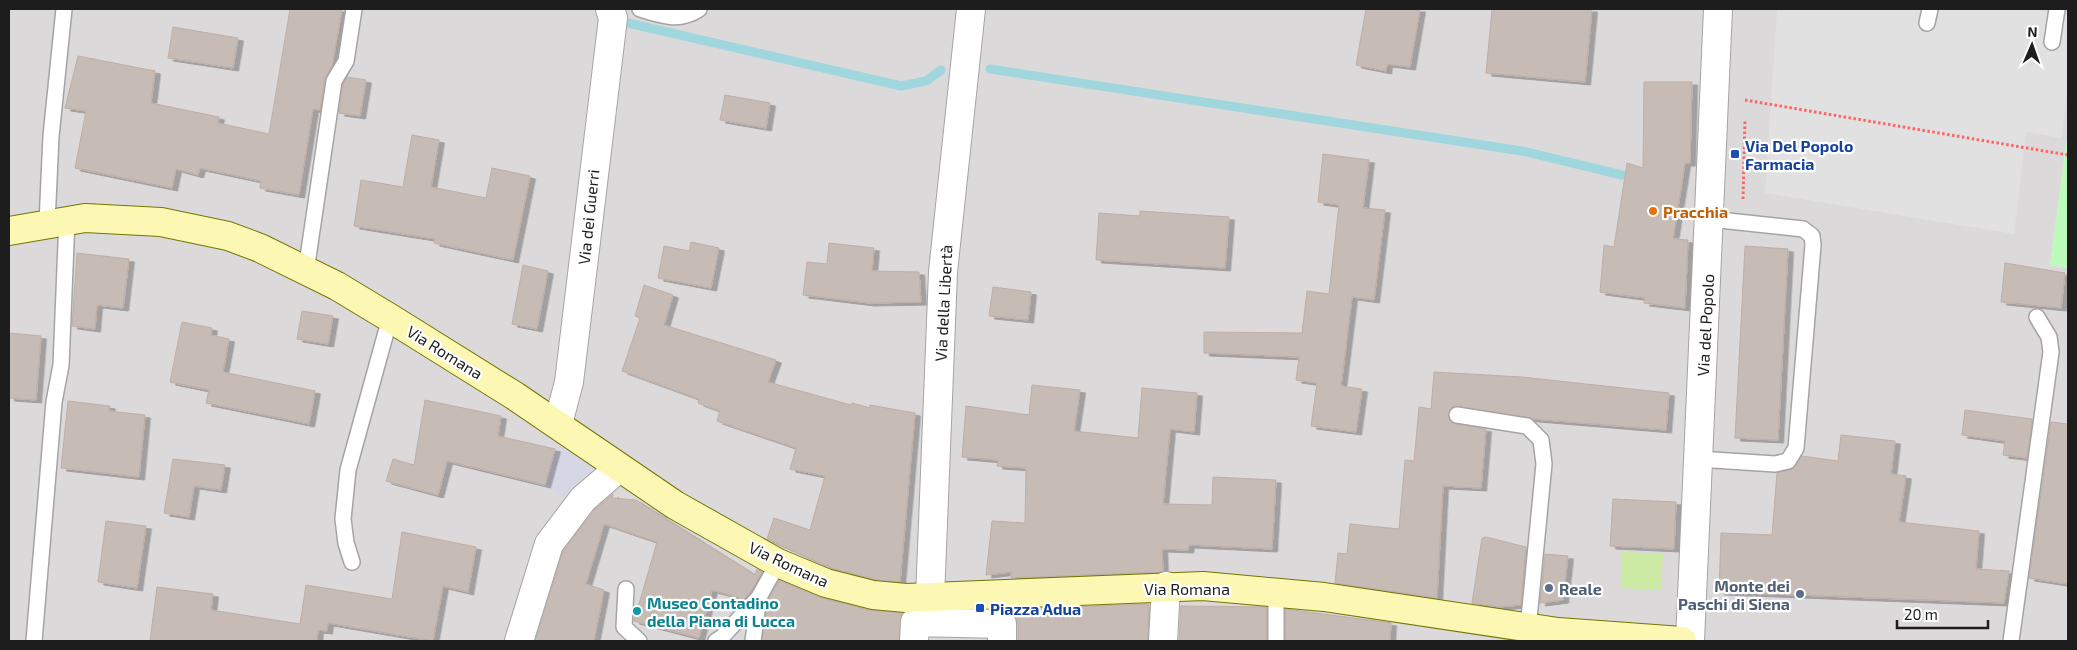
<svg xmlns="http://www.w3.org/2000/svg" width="2077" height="650" viewBox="0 0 2077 650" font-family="'Exo 2',sans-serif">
<defs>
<filter id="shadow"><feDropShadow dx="5.5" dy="3" stdDeviation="0" flood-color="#0004"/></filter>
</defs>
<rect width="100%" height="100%" fill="#eee9e2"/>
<path fill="#dbd9da" d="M 9,9 L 2068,9 L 2068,131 L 2050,265 L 2068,268 L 2068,641 L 9,641 Z"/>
<path fill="#ceeba5" d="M 1622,552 L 1663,554 L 1661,590 L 1621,588 Z"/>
<path fill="#bdfbbc" d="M 2068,130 L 2068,268 L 2050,265 Z"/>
<path fill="#e1e1e1" d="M 1777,9 L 2030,9 L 2068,15 L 2068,88 L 2061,138 L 2026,132 L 2014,234 L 1765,193 Z"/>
<path fill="#d6d7e4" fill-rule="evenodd" d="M 563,440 L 584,455 L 596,469 L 597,473 L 571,501 L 545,485 L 555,449 ZM 586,474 L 593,477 L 582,488 L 578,481 L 582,475 Z"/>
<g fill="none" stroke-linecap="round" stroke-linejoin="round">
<path stroke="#a0d6de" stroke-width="9" d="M 628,23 L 901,86 L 926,81 L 941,70
M 990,69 L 1522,151 L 1622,175"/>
</g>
<path fill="#c6bbb5" stroke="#c0aea4" filter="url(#shadow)" d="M 290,9 L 342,9 L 332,66 L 325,79 L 320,110 L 313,109 L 299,195 L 260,188 L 261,181 L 200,168 L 198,175 L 176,169 L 172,188 L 75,168 L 86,111 L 65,108 L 78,56 L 155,71 L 151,103 L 219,117 L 218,123 L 269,134 Z
M 1366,9 L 1420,9 L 1410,67 L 1387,64 L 1386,71 L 1356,65 Z
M 1492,9 L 1592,9 L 1585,82 L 1486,73 Z
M 173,27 L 238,38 L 233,68 L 168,58 Z
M 347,77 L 366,80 L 360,116 L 339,113 L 343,84 Z
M 1644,82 L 1692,82 L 1690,163 L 1685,163 L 1673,239 L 1688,240 L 1685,308 L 1644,303 L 1645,298 L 1600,292 L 1604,245 L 1614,247 L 1627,163 L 1643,168 Z
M 725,95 L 770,103 L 766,128 L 720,120 Z
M 412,135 L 439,140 L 431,187 L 486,198 L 492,168 L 530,176 L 513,260 L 434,243 L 435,239 L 354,226 L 361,180 L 403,187 Z
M 1323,154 L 1369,160 L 1363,208 L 1385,210 L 1374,300 L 1352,297 L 1341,386 L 1362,389 L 1356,432 L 1311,426 L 1317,383 L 1296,380 L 1299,357 L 1204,353 L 1204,332 L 1302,333 L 1307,291 L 1329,294 L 1339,205 L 1318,202 Z
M 1140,211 L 1229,217 L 1225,268 L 1096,260 L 1099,213 L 1140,216 Z
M 691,242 L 719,248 L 711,288 L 658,278 L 664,246 L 689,251 Z
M 829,243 L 874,248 L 872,271 L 919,272 L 921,302 L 869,303 L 803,295 L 807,262 L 827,264 Z
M 1745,246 L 1788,249 L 1778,440 L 1735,438 Z
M 77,253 L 129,259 L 123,308 L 97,305 L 95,329 L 72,326 Z
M 2005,263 L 2065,273 L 2061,308 L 2001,302 Z
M 523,265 L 548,271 L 537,329 L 512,324 Z
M 644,285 L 673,295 L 664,325 L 776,360 L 768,382 L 851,405 L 852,403 L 870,408 L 870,405 L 915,413 L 900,582 L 876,580 L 831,568 L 767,539 L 774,518 L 810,530 L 825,476 L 790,469 L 796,448 L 717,421 L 720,411 L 698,403 L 699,399 L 622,371 L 640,318 L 635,316 Z
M 993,287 L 1031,292 L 1028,320 L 989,316 Z
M 302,311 L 333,316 L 328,344 L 297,339 Z
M 182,322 L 212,328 L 211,335 L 229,339 L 223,372 L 315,391 L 309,424 L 206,403 L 209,390 L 170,382 Z
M 9,333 L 41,336 L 36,400 L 9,398 Z
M 1434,372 L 1522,377 L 1669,393 L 1666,430 L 1534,419 L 1453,406 L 1448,414 L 1452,423 L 1486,429 L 1481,488 L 1443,486 L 1437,598 L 1335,583 L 1338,553 L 1347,554 L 1350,524 L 1399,529 L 1405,460 L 1414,461 L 1419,407 L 1431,409 Z
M 1032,385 L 1080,390 L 1074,431 L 1138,438 L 1142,388 L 1197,393 L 1194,432 L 1170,429 L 1163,504 L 1212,505 L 1213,477 L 1276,480 L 1272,549 L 1189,545 L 1188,550 L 1162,549 L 1163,571 L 1159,572 L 1011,578 L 1011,572 L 986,575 L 992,521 L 1025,523 L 1026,468 L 997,466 L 998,460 L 962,457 L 966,406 L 1029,415 Z
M 425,400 L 501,416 L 498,436 L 555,449 L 545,485 L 447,461 L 438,495 L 386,481 L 393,459 L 414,465 Z
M 68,401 L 110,406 L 109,411 L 145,415 L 139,477 L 61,468 Z
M 1965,410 L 2032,419 L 2027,458 L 2003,455 L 2005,441 L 1962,435 Z
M 2051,422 L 2068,424 L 2068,584 L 2029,578 Z
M 1841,435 L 1895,441 L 1891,474 L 1906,476 L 1899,522 L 1979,531 L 1976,569 L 2009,571 L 2004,603 L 1719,592 L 1721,533 L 1772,535 L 1777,473 L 1793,469 L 1802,456 L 1838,461 Z
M 173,459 L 225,465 L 221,490 L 194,486 L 189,517 L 164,513 Z
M 613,494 L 612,498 L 636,500 L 755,575 L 757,569 L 762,572 L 751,591 L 744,599 L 712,590 L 699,638 L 634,621 L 657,542 L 604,524 L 586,584 L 604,590 L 594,641 L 535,641 L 563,551 L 594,510 Z
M 1613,499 L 1676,502 L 1674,549 L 1610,546 Z
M 106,521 L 146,526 L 137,588 L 98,582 Z
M 402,532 L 476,547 L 468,592 L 443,586 L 433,641 L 328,623 L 327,631 L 318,630 L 317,641 L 150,641 L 157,587 L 213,594 L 211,610 L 300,624 L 306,585 L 392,599 Z
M 1486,537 L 1526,547 L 1521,605 L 1498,607 L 1472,603 L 1482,538 Z
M 1545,554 L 1568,556 L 1563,600 L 1540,603 Z
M 779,580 L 822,598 L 869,610 L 902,613 L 899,641 L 762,641 L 768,600 Z
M 1149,604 L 1148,641 L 1018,641 L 1018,624 L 1012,613 L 1012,609 Z
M 1181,606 L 1267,607 L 1267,641 L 1179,641 Z
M 1285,609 L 1391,623 L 1390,641 L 1285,641 Z"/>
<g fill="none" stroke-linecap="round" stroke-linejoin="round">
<defs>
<path id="lane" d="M 640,9 C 661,16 680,22 699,9
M 1927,23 L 1930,9
M 2052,42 L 2057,9
M 47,223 L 51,136 L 64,9
M 306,271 L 334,81 L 346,61 L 354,9
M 1457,415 L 1527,426 L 1541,440 L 1544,464 L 1528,629
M 1698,459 L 1775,464 L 1788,461 L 1796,448 L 1813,245 L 1812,236 L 1803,229 L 1710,219
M 352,562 L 346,543 L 343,519 L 348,470 L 390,318
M 626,589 L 624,627 L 639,641
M 34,641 L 54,402 L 61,365 L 67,219
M 716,641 L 721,638 L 759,597 L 778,563
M 753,641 L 759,597
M 1276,641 L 1276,591
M 2011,641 L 2051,352 L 2049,337 L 2037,317"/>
<path id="street" d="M 558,424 L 569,382 L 613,18 L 610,9
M 930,598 L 943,272 L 971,9
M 519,641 L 549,544 L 583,499 L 619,468
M 914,641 L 915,622 L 1002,624 L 1002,641
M 1163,641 L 1166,586
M 1690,641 L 1718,9"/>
<path id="secondary" d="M 9,231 L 85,218 L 161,222 L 228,236 L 260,248 L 337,286 L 390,318 L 515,396 L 675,505 L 778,563 L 826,583 L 873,595 L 906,598 L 1203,586 L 1324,597 L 1558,632 L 1682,641"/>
</defs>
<use href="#lane" stroke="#a4a4a4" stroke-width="18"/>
<use href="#street" stroke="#a4a4a4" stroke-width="30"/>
<use href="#secondary" stroke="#747601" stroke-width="30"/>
<path stroke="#ff6463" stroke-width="3" stroke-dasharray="2.5 2.5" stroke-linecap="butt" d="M 1745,100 L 2068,155
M 1743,199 L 1745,119"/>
<use href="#lane" stroke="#fff" stroke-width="15"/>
<use href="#street" stroke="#fff" stroke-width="28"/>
<use href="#secondary" stroke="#fcf8b3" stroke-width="28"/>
</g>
<g fill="#1a4fb4" stroke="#fff" stroke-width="2">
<rect x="1730" y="149" width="10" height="10" rx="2.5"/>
<rect x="975" y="603" width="10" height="10" rx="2.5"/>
</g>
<circle fill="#e8710a" stroke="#fff" stroke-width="2" cx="1653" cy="211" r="5"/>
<g fill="#5c6f8a" stroke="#fff" stroke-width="2">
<circle cx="1549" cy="588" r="5"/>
<circle cx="1800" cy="594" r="5"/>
</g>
<circle fill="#0f9aa8" stroke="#fff" stroke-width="2" cx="637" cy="611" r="5"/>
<g text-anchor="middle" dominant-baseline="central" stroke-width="4.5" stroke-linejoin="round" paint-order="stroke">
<g font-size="16" font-weight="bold" fill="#164399" stroke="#fff" text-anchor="start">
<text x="1745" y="145">Via Del Popolo<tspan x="1745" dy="18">Farmacia</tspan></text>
<text x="990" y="608">Piazza Adua</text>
</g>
<g font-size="16" font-weight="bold" fill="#c56008" stroke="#fff" text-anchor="start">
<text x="1663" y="211">Pracchia</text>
</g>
<g font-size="16" fill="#1d1d1d" stroke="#fff">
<text transform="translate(588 217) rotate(-84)">Via dei Guerri</text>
<text transform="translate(943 303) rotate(-87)">Via della Libertà</text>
<text transform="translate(1705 325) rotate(-87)">Via del Popolo</text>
<text transform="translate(445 352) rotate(32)">Via Romana</text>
<text transform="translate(789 564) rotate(25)">Via Romana</text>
<text x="1187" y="588">Via Romana</text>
</g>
<g font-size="16" font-weight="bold" fill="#4e5e75" stroke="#fff" text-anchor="end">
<text x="1790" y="585">Monte dei<tspan x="1790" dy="18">Paschi di Siena</tspan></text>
<text x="1559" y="588" text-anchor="start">Reale</text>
</g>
<g font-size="16" font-weight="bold" fill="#0d838f" stroke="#fff" text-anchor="start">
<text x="647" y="602">Museo Contadino<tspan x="647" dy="18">della Piana di Lucca</tspan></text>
</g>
</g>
<rect width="2077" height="650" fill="none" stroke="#1d1d1d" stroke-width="20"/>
<g transform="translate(2032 45) rotate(2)" stroke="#ffffff" stroke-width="4" paint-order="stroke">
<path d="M0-4L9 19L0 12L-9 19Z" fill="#1d1d1d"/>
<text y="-8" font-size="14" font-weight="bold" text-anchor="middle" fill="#1d1d1d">N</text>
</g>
<path d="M1897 620v8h91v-8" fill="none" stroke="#1d1d1d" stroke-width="2.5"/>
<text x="1904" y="620" font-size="15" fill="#1d1d1d" stroke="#ffffff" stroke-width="4" paint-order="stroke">20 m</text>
</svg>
